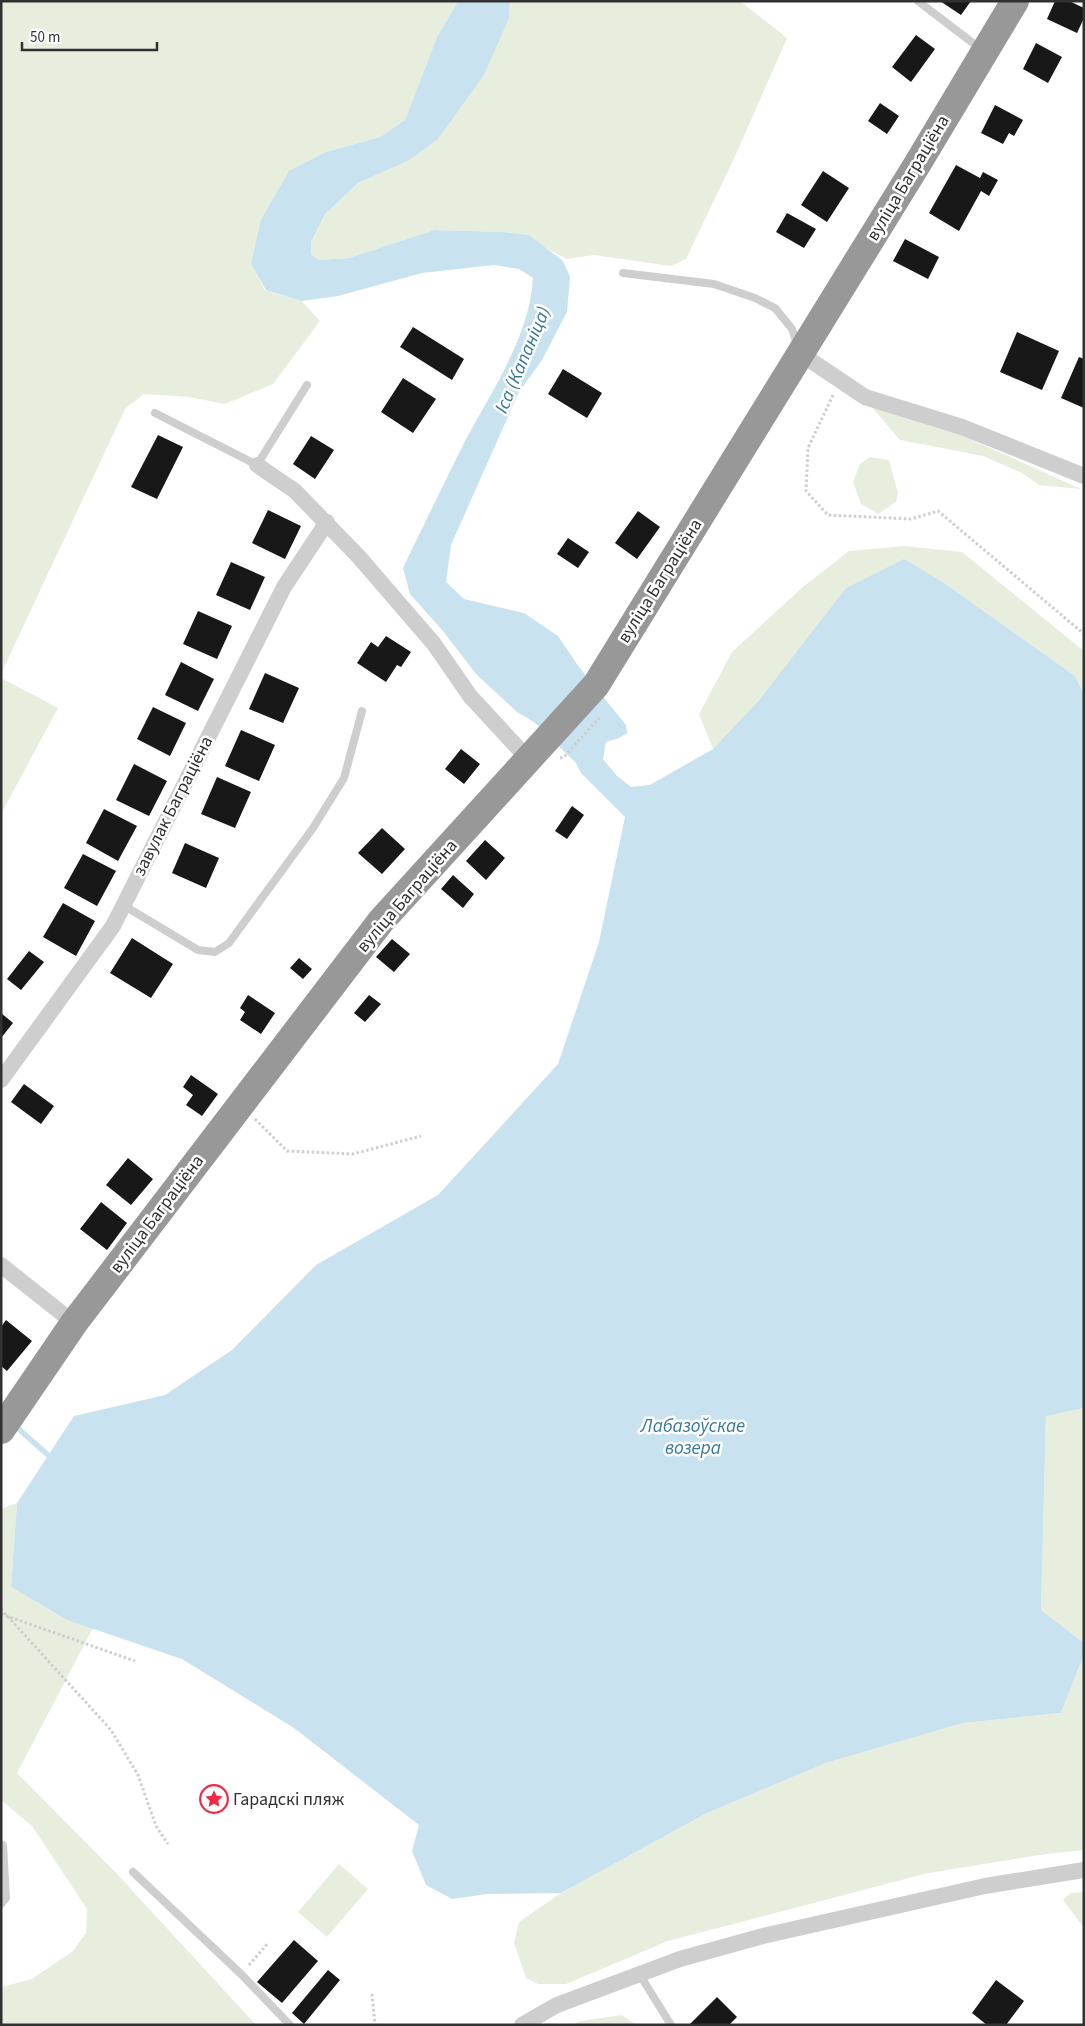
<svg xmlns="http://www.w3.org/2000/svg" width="1085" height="2026" viewBox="0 0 1085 2026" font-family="'Source Sans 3',sans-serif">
<rect width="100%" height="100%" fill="#fff"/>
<path fill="#e8eede" d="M 1,1 L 458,1 L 437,37 L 405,120 L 380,137 L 326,152 L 251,264 L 265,290 L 302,301 L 320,321 L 273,384 L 225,404 L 189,397 L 144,394 L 125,409 L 1,674 Z
M 510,1 L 740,1 L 787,38 L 737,152 L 686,259 L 671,266 L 594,255 L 567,259 L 542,246 L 529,235 L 504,232 L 434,230 L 349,258 L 319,260 L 311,254 L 311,242 L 325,214 L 358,183 L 408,161 L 509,18 Z
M 870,405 L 959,434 L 1081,489 L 1039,485 L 1022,473 L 983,456 L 900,440 Z
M 870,457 L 889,460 L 898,493 L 896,502 L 878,514 L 861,504 L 853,482 L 860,464 Z
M 905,546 L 962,552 L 1084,651 L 1084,694 L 1075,676 L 947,585 L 760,699 L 713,749 L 699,714 L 732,652 L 804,586 L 849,551 Z
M 1,678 L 58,708 L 1,814 Z
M 1084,1408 L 1084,1643 L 1041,1610 L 1046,1415 Z
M 17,1503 L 11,1587 L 67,1620 L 93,1628 L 17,1773 L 118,1875 L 256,2025 L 1,2025 L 1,1987 L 32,1979 L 73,1951 L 86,1933 L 87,1909 L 32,1826 L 1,1800 L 1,1509 Z
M 1084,1654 L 1084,1850 L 1046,1854 L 928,1873 L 668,1941 L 566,1984 L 538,1984 L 526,1978 L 514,1943 L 519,1922 L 561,1893 L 707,1813 L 826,1763 L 963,1723 L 1061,1713 Z
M 339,1864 L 368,1889 L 327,1937 L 298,1912 Z
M 1084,1892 L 1084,1928 L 1063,1900 L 1070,1893 Z
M 622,2015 L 636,2025 L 573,2025 L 580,2021 Z"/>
<path fill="#c9e2ef" d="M 458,1 L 510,1 L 509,18 L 484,75 L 438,139 L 408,161 L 358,183 L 325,214 L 311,242 L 311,254 L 319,260 L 349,258 L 434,230 L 504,232 L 529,235 L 563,261 L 570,277 L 567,312 L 542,360 L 519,392 L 451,545 L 446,582 L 464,599 L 524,613 L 558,636 L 579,667 L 626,725 L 627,733 L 619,738 L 606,742 L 603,759 L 617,776 L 631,787 L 650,785 L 713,749 L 760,699 L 846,588 L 904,559 L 947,585 L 1075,676 L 1084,694 L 1084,1408 L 1046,1416 L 1041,1610 L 1084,1643 L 1084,1654 L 1061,1713 L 963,1723 L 826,1763 L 707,1813 L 561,1893 L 487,1894 L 452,1899 L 426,1885 L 412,1851 L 419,1825 L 294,1728 L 182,1659 L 67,1620 L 11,1587 L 17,1503 L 74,1416 L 165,1395 L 232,1350 L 316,1265 L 438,1195 L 558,1064 L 599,942 L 625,817 L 581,773 L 576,763 L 534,722 L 517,712 L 476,674 L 443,631 L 410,594 L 403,568 C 424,525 444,483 465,441 C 492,391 530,335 533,278 L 519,269 L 494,265 L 422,273 L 338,296 L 302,301 L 266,290 L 251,264 L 261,220 L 289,171 L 326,152 L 380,137 L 405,120 L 437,37 Z"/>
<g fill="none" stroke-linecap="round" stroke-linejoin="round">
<path stroke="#c9e2ef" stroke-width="5.5" d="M 14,1425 L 48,1455"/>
</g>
<path fill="#181818" d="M 940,1 L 971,1 L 961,15 Z
M 1055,1 L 1069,1 L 1084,8 L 1084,18 L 1077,33 L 1047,19 Z
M 916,35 L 935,49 L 911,82 L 892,67 Z
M 1036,43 L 1062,57 L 1048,83 L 1023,69 Z
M 880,103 L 899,116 L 887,134 L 868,121 Z
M 995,105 L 1023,120 L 1014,136 L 1009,133 L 1003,144 L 981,133 Z
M 956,165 L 980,178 L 983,172 L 998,180 L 989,196 L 981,191 L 959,231 L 929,213 Z
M 823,171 L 849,188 L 827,222 L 801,205 Z
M 787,213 L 816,229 L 804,248 L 776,232 Z
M 905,239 L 939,257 L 928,279 L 893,261 Z
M 413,327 L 464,359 L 452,380 L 400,347 Z
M 1017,332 L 1059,351 L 1042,390 L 1000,372 Z
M 1079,357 L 1084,359 L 1084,408 L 1061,398 Z
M 563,369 L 602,393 L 587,418 L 548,394 Z
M 403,378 L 436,399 L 413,433 L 381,412 Z
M 158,435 L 183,447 L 157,499 L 131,487 Z
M 311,436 L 334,450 L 315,479 L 293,464 Z
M 268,510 L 301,526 L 285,559 L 252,543 Z
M 638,511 L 660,527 L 637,559 L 615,543 Z
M 568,538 L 589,552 L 578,568 L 557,554 Z
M 231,562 L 265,577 L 250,610 L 216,595 Z
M 198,611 L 232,626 L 217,659 L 183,644 Z
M 386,636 L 411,652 L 401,667 L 397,665 L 386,682 L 357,663 L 371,642 L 378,647 Z
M 181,662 L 214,679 L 198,711 L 165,695 Z
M 265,673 L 299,688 L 283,723 L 249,709 Z
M 153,707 L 186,723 L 170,756 L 137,739 Z
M 241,730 L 275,745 L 259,781 L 225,766 Z
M 461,749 L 480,764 L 464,784 L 445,769 Z
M 134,764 L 167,781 L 149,816 L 116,800 Z
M 217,777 L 251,792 L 235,828 L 201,814 Z
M 572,806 L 584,815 L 567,839 L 555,831 Z
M 104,809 L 137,826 L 118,861 L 86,843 Z
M 382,828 L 405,849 L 382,874 L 358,853 Z
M 485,840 L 505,858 L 486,880 L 466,861 Z
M 185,843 L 219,858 L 206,888 L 172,873 Z
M 83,854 L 116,871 L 97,906 L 64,888 Z
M 453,875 L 474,894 L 463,908 L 441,889 Z
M 63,903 L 95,921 L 76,956 L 43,937 Z
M 132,938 L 173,964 L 151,998 L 110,973 Z
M 392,939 L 410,954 L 394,972 L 376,957 Z
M 29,951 L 44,962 L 21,990 L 7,979 Z
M 299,958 L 312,969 L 303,979 L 290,968 Z
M 248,995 L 275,1013 L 261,1034 L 240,1020 L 245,1012 L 240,1008 Z
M 369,995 L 381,1004 L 365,1022 L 354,1013 Z
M 1,1013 L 13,1023 L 1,1038 Z
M 191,1075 L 218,1094 L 202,1116 L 186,1105 L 193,1095 L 183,1087 Z
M 24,1084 L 54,1106 L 41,1124 L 11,1102 Z
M 128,1158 L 153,1179 L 131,1205 L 106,1185 Z
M 101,1202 L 127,1223 L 107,1250 L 80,1229 Z
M 6,1320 L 32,1341 L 7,1371 L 1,1366 L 1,1327 Z
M 294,1940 L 318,1961 L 282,2003 L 257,1982 Z
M 328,1970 L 340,1980 L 304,2024 L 292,2013 Z
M 996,1980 L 1024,2001 L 1006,2025 L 987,2025 L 972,2013 Z
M 717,1997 L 737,2017 L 729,2025 L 689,2025 Z"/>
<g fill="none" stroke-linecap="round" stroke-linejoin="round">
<path stroke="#cecece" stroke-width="3" stroke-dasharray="2.5 2.5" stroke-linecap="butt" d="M 833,395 L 808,448 L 806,491 L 828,515 L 911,519 L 938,511 L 1084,634
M 560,758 L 564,757 L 599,718
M 255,1119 L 287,1151 L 353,1154 L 421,1136
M 1,1609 L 111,1730 L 138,1775 L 156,1826 L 168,1844
M 1,1614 L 135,1661
M 249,1965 L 268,1943
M 372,1994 L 375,2025"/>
<path stroke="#cecece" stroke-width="8" d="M 918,1 L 982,50
M 623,273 L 714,284 L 755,298 L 775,308 L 792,329 L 797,344
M 155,413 L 257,465 L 307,385
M 123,905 L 198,950 L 215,952 L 229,943 L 313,828 L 344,778 L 362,711
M 1,1844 L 3,1845 L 6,1898 L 1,1904
M 133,1872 L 241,1974 L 290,2025
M 640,1975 L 671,2025"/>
<path stroke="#cecece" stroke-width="16" d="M 801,354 L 865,397 L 962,427 L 1084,476
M 257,465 L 295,491 L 359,557 L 434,644 L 470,696 L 529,760
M 1,1080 L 113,926 L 284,587 L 327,522
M 1,1265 L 74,1323
M 522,2025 L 557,2005 L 680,1959 L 763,1936 L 985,1886 L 1084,1870"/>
<path stroke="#989898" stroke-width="28" d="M 1,1430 L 74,1323 L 381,921 L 596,685 L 918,163 L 1015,1"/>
</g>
<defs>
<symbol id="sight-ring" viewBox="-11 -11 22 22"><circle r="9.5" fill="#fff" stroke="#f22942" stroke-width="1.5"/><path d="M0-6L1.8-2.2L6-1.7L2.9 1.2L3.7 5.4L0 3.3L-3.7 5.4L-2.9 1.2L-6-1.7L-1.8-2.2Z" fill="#f22942"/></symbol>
</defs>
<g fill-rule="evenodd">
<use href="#sight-ring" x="198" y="1783" width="32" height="32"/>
</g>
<g text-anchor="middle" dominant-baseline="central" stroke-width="5" stroke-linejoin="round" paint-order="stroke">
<g font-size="18" fill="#313131" stroke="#fff">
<text transform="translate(908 178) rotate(-59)">вуліца Баграціёна</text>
<text transform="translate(660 581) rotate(-58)">вуліца Баграціёна</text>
<text transform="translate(173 806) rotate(-63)">завулак Баграціёна</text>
<text transform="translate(407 896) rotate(-49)">вуліца Баграціёна</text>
<text transform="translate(157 1214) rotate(-53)">вуліца Баграціёна</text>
</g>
<g font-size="18" fill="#313131" stroke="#fff" text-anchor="start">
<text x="233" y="1799">Гарадскі пляж</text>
</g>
<g font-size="19" font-style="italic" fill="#38799a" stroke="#fff">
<text transform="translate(523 360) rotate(-67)">Іса (Капаніца)</text>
<text x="693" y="1426">Лабазоўскае<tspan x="693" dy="22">возера</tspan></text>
</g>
</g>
<rect width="1085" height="2026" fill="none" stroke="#313131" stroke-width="5"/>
<path d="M22 42v8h135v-8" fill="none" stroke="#313131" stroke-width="2.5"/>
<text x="30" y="42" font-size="15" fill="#313131" stroke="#ffffff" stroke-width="4" paint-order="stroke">50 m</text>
</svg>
